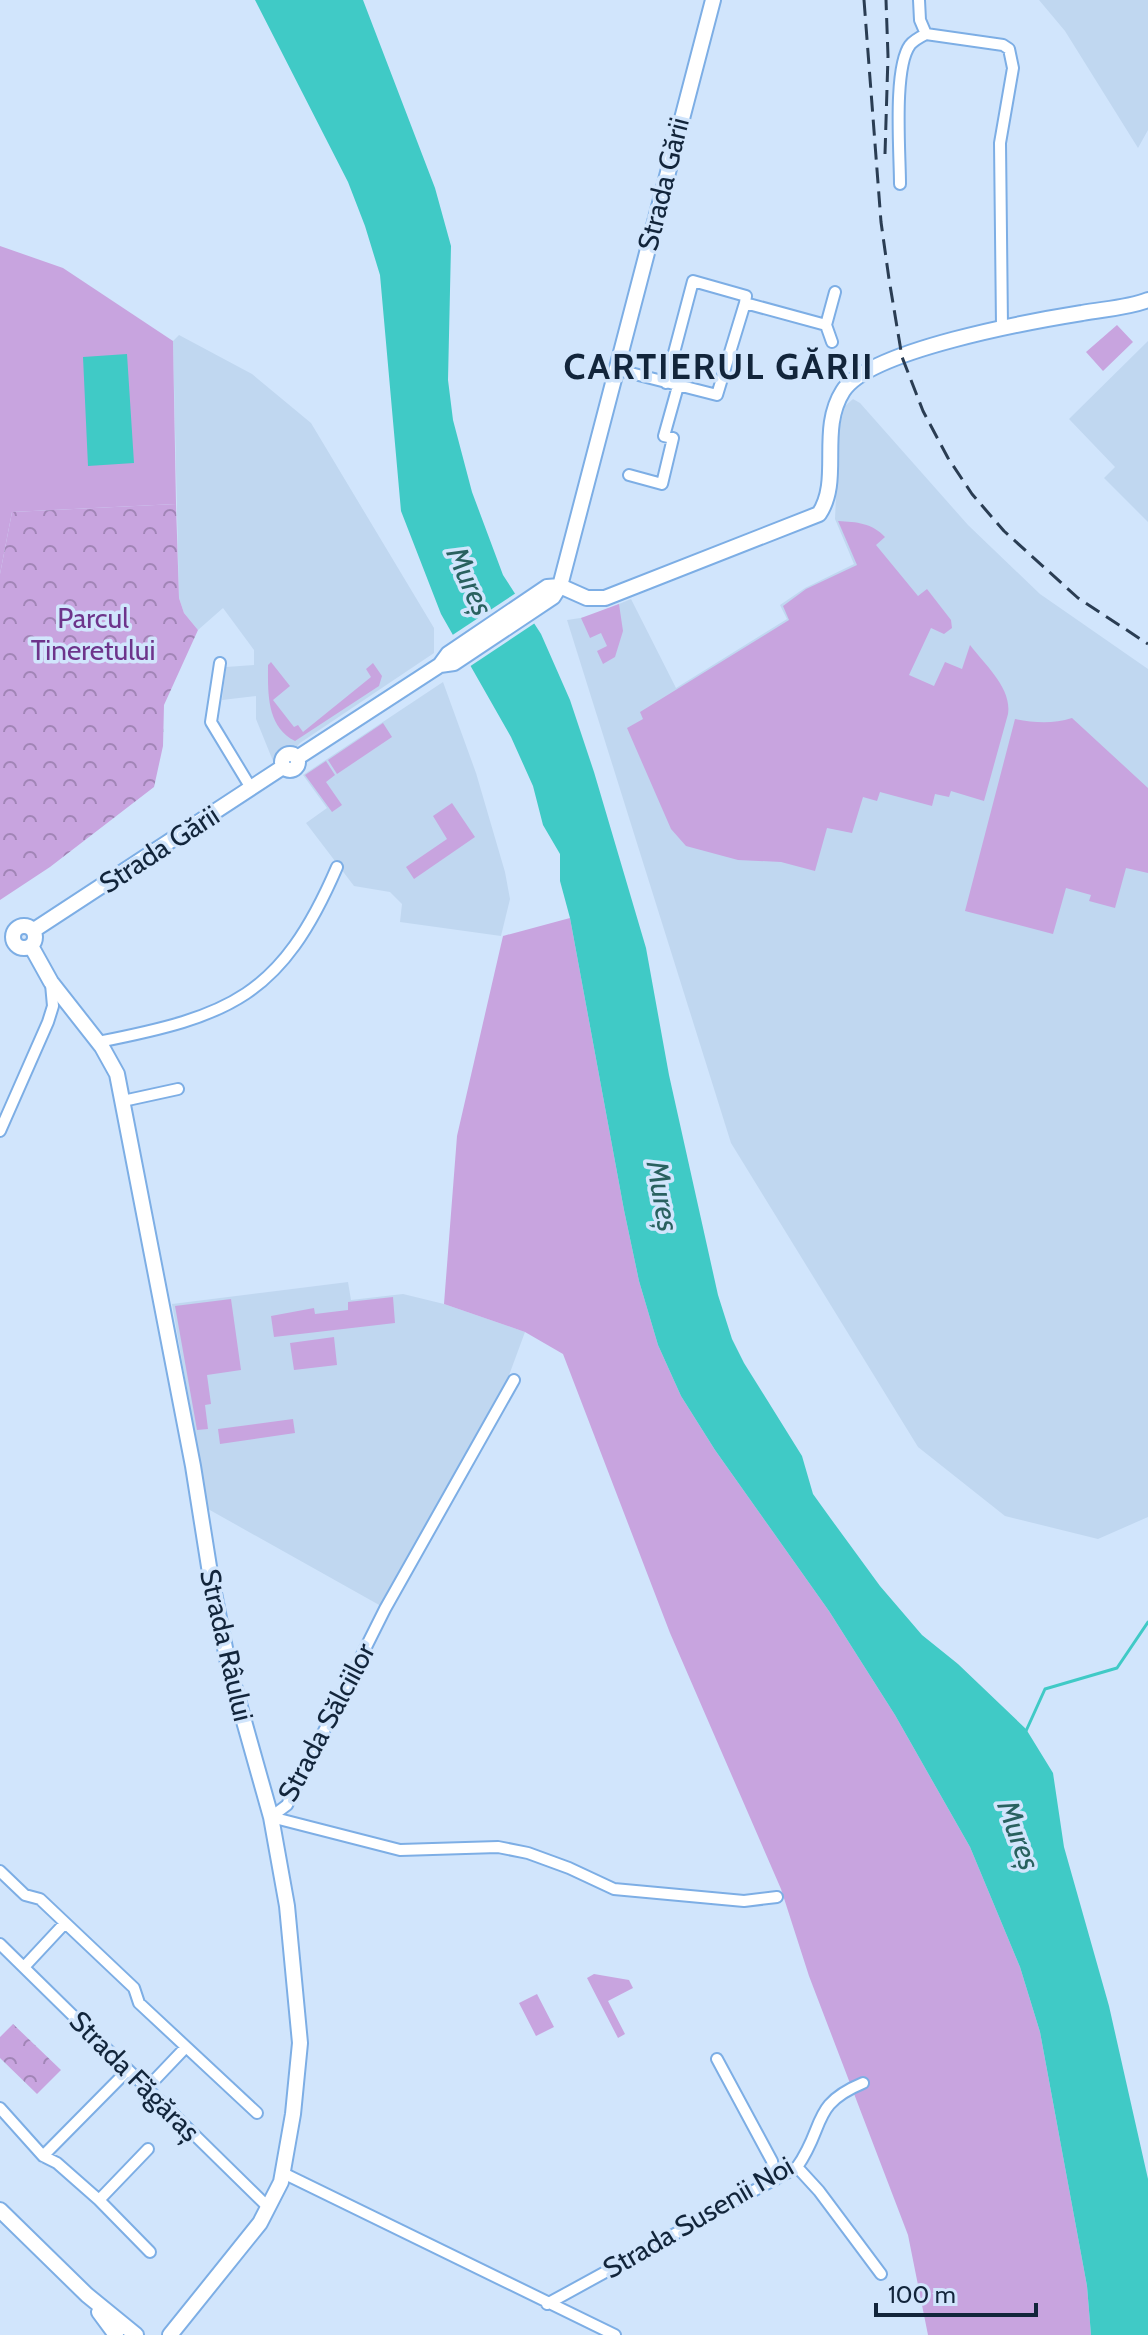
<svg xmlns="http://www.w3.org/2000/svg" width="1148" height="2335" viewBox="0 0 1148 2335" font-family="Cabin,sans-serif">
<defs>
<pattern id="park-crowns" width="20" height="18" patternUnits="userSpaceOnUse" patternTransform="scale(2)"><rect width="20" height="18" fill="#c8a4df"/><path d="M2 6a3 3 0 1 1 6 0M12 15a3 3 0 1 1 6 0" fill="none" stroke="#a185b6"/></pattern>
</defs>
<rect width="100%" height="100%" fill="#d1e5fc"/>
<path fill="#c0d7f0" d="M 1039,0 L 1148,0 L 1148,130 L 1138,148 L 1065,31 Z
M 179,335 L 252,374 L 311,423 L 434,628 L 434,653 L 300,743 L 290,754 L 273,761 L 256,719 L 256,696 L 222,700 L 226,667 L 254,665 L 254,650 L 223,608 L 198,630 L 184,613 L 179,598 L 173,341 Z
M 1148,341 L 1148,522 L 1104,478 L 1115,467 L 1069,419 Z
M 853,399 L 860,403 L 968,525 L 1040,594 L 1148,669 L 1148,1517 L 1098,1539 L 1005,1516 L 918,1447 L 731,1143 L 567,620 L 587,617 L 631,599 L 676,688 L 787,619 L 780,605 L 805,588 L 854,564 L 835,519 L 839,429 L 845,406 Z
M 443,682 L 476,773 L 505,872 L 510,899 L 501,936 L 400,922 L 402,904 L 390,892 L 354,886 L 306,823 L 327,808 L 303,775 Z
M 348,1282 L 351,1300 L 403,1294 L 444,1304 L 525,1332 L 508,1378 L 381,1606 L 208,1509 L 172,1304 Z"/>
<path fill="#c8a4df" d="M 0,246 L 63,268 L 173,341 L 176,504 L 12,512 L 0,574 Z
M 1117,325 L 1133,342 L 1103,371 L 1086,352 Z
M 838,521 C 857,522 872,523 885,537 L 876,545 L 918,596 L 927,589 L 951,620 L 952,628 L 944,634 L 931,628 L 909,675 L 934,686 L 945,662 L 962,669 L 970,645 C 985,665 1012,688 1008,714 L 984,801 L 951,791 L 949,797 L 935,794 L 932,806 L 880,792 L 877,801 L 863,797 L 852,833 L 827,828 L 815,871 L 781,862 L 738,860 L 686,846 L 671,829 L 627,728 L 643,719 L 640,712 L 789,620 L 783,606 L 806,589 L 857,565 Z
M 619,604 L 623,631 L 615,657 L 603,664 L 597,651 L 607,646 L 601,633 L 590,638 L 581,618 Z
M 271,662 L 290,686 L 273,700 L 294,727 L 298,725 L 303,732 L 371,677 L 366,669 L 373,663 L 382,676 L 379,686 L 295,741 C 266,727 268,691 268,665 Z
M 1072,718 L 1148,788 L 1148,873 L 1126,868 L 1115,908 L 1089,901 L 1091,895 L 1066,888 L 1053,934 L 965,911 L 1015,719 C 1035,723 1053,724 1072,718 Z
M 383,723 L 392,737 L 337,774 L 328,760 Z
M 326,761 L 335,775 L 326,782 L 342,805 L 332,812 L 305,775 Z
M 452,803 L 475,837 L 414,879 L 406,867 L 447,839 L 433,816 Z
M 570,918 L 624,1210 L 639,1281 L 658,1345 L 681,1396 L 715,1450 L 829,1611 L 895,1715 L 970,1847 L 1020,1967 L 1040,2032 L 1087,2286 L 1091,2335 L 928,2335 L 908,2235 L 809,1976 L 781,1889 L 670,1633 L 563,1354 L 525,1332 L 444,1304 L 457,1136 L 503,936 Z
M 393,1297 L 395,1323 L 274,1337 L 271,1316 L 314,1308 L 315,1314 L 348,1310 L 348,1302 Z
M 231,1299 L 241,1370 L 207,1375 L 211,1404 L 205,1405 L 208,1429 L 197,1430 L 175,1306 Z
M 334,1337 L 337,1365 L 294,1370 L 290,1343 Z
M 293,1419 L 295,1433 L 220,1444 L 218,1429 Z
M 594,1974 L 629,1980 L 633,1988 L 608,2001 L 625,2034 L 618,2038 L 587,1978 Z
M 537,1994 L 554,2027 L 536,2036 L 519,2003 Z"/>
<path fill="url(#park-crowns)" d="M 176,504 L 179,598 L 184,613 L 198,630 L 164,705 L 163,746 L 154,787 L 50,867 L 0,900 L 0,574 L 12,512 Z
M 13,2024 L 61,2070 L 37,2094 L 0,2058 L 0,2037 Z"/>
<path fill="#40cac6" d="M 255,0 L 363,0 L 435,188 L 451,246 L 448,380 L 453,420 L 472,492 L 503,575 L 541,634 L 570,700 L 594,772 L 646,948 L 669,1075 L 718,1295 L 732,1339 L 744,1363 L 802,1456 L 813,1494 L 831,1519 L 880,1586 L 922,1635 L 958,1664 L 1026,1729 L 1053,1773 L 1064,1847 L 1109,2006 L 1148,2179 L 1148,2335 L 1091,2335 L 1087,2286 L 1040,2032 L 1020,1967 L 970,1847 L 895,1715 L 829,1611 L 715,1450 L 681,1396 L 658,1345 L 639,1281 L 624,1210 L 570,918 L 560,881 L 560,854 L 543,825 L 533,786 L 511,737 L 441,614 L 401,511 L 380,275 L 365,226 L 348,182 Z
M 127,354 L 134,463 L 88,466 L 83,357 Z"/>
<path fill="#d1e5fc" d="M 519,591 L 538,621 L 466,669 L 448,638 Z"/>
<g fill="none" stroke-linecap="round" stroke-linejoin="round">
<path stroke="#40cac6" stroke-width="3" d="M 1026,1731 L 1045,1689 L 1117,1668 L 1148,1622"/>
<defs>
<path id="minor" d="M 919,0 L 920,20 L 926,34
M 900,184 C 900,153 893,68 910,45 C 914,40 920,37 926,34 L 1003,45 L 1009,49 L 1013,68 L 1000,143 L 1002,326
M 826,325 L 832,342
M 615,369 L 717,395 L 745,303 L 826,325 L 835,292
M 666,383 L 693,281 L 746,296 L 745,303
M 629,475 L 662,484 L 673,438 L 664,436 L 678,386
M 220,663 L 211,722 L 251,788
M 98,1042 C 230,1016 281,997 337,867
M 123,1101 L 178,1089
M 0,1131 L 48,1022 L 53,1006 L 51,984
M 271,1817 L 400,1850 L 498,1847 L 528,1853 L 569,1868 L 614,1889 L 744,1901 L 777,1897
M 271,1817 L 287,1805 L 385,1609 L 514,1380
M 0,1871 L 25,1895 L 40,1899 L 134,1988 L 139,2003 L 257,2113
M 0,1944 L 269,2208
M 24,1967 L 65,1923
M 717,2059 L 772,2161 L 775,2180
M 147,2088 L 186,2047
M 0,2108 L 43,2156 L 57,2163 L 99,2200 L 150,2252
M 43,2156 L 128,2070
M 797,2167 L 819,2191 L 881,2274
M 283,2173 L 615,2335
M 99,2200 L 148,2149
M 547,2304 L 797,2167 C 826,2126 810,2105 863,2083"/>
<path id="major" d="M 560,586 L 587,598 L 605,598 L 819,514 C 842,480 818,430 843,391 C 869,350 1032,321 1082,313 C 1103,309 1128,308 1148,300
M 440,665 L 454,663 L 553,597 L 560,586 L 713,0
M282 762a8 8 0 1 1 16 0a8 8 0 1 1-16 0Z
M 297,758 L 440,665 L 448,654 L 547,587 L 560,586
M13 937a11 11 0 1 1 22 0a11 11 0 1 1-22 0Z
M 34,930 L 283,767
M 31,946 L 51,982 L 102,1047 L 117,1074 L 193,1466 L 210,1573 L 229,1668 L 271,1817 L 287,1906 L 300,2043 L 293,2114 L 281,2182 L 260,2223 L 170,2335
M 0,2210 L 87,2295 L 136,2335
M 99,2312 L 116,2335"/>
</defs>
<use href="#minor" stroke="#7daee5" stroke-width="14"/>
<use href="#major" stroke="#7daee5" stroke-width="18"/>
<use href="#minor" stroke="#fff" stroke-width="10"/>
<use href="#major" stroke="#fff" stroke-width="14"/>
<path stroke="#2a3d53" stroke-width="3" stroke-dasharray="16 8" stroke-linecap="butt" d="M 864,0 L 881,222 L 889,279 L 902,357 L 923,411 L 948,458 L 972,494 L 1004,531 L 1078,598 L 1148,644
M 885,154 L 888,56 L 886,0"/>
</g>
<g text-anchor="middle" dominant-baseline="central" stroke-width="7" stroke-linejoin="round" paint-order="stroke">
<g font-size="28" fill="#12253b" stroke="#d1e5fc">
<text transform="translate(663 184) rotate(-76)">Strada Gării</text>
<text transform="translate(159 849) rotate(-33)">Strada Gării</text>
<text transform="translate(227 1645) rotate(77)">Strada Râului</text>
<text transform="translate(326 1722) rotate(-62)">Strada Sălciilor</text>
<text transform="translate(135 2076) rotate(45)">Strada Făgăraș</text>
<text transform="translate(698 2217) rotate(-30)">Strada Susenii Noi</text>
</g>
<g font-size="28" fill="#6d348b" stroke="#d1e5fc">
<text x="93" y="618">Parcul<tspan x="93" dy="32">Tineretului</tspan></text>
</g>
<g font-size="30" font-style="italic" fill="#29615f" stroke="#d1e5fc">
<text transform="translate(470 581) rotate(66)">Mureș</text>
<text transform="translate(663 1196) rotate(80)">Mureș</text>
<text transform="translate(1019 1835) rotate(70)">Mureș</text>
</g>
<g font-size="36" font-weight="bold" letter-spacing="2" fill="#12253b" stroke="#d1e5fc">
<text x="719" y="366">CARTIERUL GĂRII</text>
</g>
</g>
<path d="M876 2303v12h160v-12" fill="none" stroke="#12253b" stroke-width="4"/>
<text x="888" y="2303" font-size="24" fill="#12253b" stroke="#d1e5fc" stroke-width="6" paint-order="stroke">100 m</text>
</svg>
